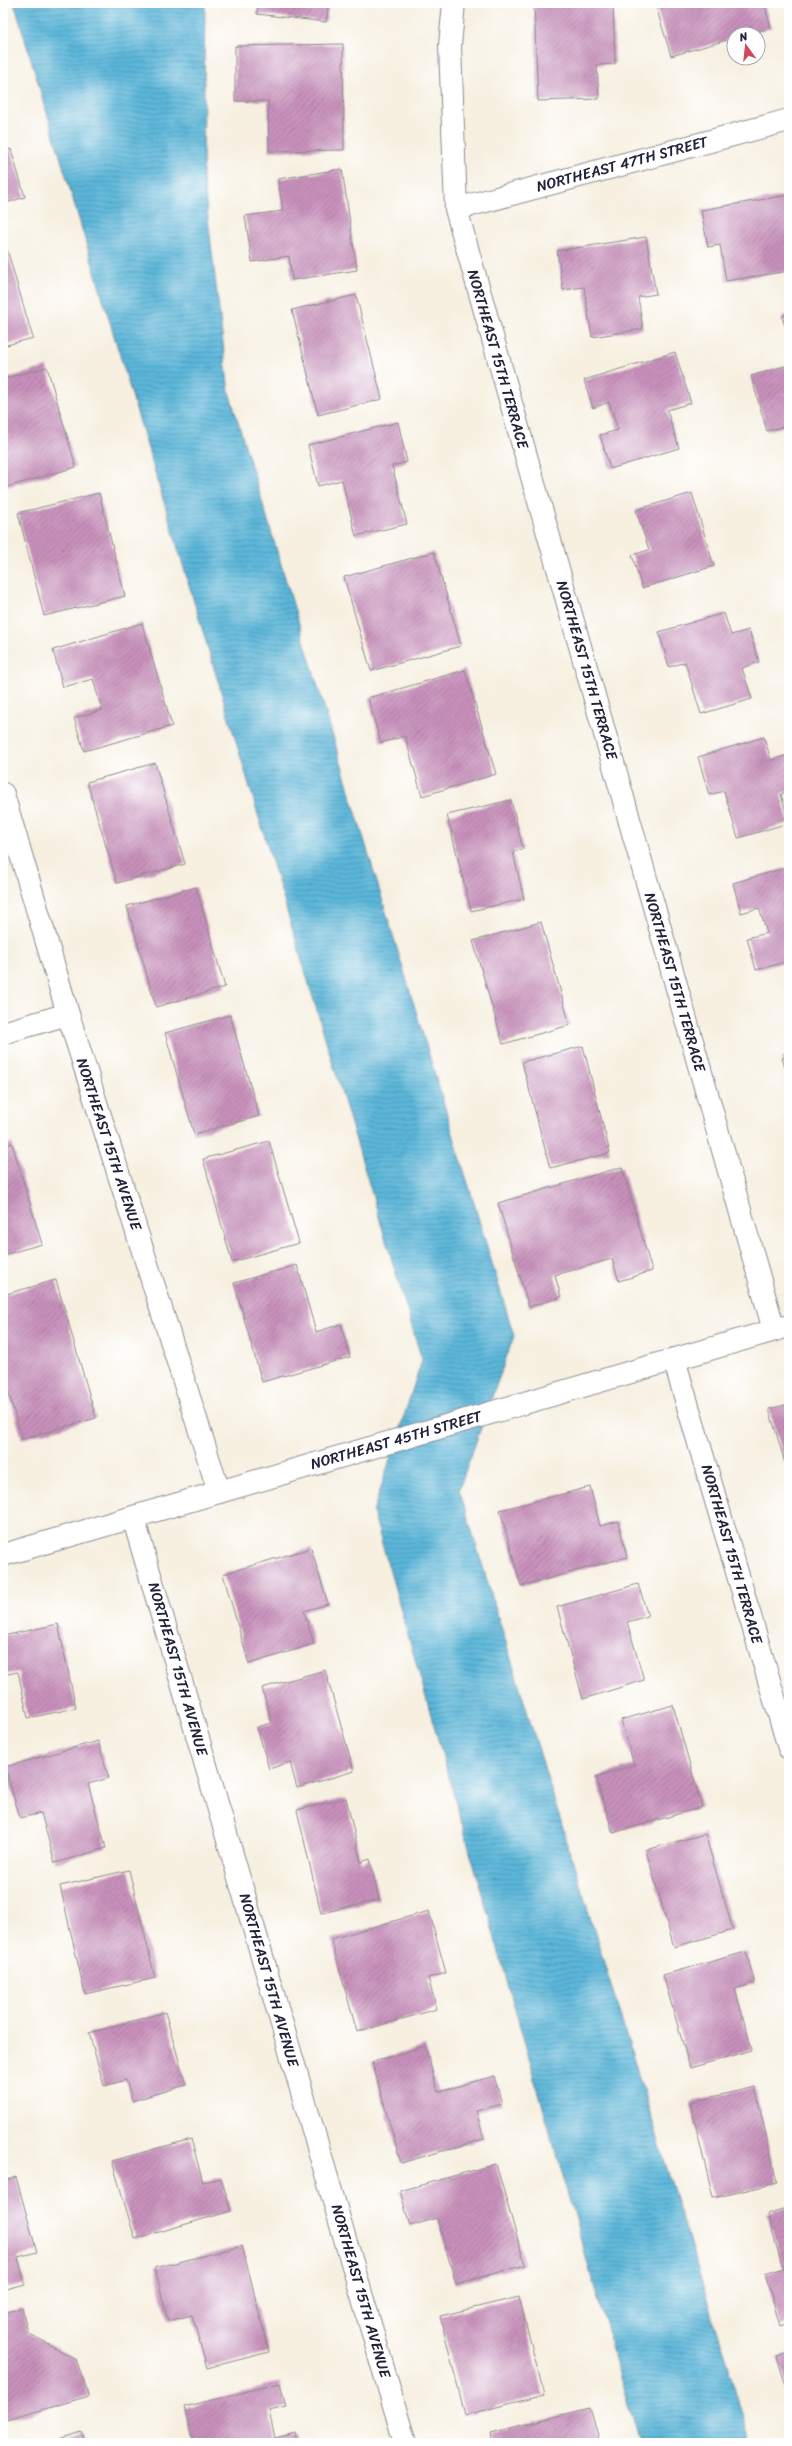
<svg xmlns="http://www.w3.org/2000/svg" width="792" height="2446" viewBox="0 0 792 2446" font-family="Sriracha,sans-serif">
<defs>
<pattern id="water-rules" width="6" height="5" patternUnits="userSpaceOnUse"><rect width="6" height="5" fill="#5cb7da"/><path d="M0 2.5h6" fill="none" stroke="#4c94b2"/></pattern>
<pattern id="building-hatch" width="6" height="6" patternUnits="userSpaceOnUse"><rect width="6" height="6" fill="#c891bb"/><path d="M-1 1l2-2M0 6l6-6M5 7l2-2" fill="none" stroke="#a27699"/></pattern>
</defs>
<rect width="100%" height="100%" fill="#fff"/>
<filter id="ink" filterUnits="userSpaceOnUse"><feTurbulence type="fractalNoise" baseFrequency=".025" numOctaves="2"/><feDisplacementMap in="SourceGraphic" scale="8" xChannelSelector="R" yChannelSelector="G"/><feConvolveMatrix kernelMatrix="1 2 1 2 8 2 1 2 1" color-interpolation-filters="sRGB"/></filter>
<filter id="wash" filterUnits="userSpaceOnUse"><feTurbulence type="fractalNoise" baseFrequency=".012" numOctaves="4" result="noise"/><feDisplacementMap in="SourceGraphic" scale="16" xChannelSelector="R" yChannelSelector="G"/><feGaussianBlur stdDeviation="0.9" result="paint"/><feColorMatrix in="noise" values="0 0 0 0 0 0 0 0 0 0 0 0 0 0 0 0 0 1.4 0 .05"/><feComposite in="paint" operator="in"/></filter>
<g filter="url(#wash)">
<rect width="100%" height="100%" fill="#f7f0e1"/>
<path fill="url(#water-rules)" stroke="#3f6c8a" d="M 14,3 L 205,3 L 203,178 L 229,392 L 514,1336 L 459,1489 L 751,2443 L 639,2443 L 373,1512 L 422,1360 Z"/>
<g id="blocks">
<path fill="url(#building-hatch)" d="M 258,3 L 329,3 L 326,22 L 257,14 Z
M 534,3 L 613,3 L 615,64 L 597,65 L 599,99 L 538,101 Z
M 655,3 L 764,3 L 771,28 L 748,34 L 734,34 L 734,38 L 671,56 Z
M 343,44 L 344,150 L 269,151 L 268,101 L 235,101 L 235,46 Z
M 11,149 L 25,197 L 3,204 L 3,151 Z
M 342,169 L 357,270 L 292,280 L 289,256 L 252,262 L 245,216 L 283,211 L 278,179 Z
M 789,195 L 789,271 L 726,281 L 720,245 L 708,247 L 701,210 Z
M 3,236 L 33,338 L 3,346 Z
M 646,237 L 656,294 L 638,297 L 643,329 L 592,337 L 584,287 L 563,290 L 557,251 Z
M 356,295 L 382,399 L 318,415 L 292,310 Z
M 789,314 L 789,339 L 782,316 Z
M 675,352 L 691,403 L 667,410 L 679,448 L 610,469 L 600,435 L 618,430 L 609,402 L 593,408 L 584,380 Z
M 789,365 L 789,425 L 767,431 L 751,376 Z
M 47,367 L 76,467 L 7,487 L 3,475 L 3,379 Z
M 398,422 L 407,462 L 392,466 L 407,524 L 356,536 L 342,480 L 318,486 L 308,445 Z
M 99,493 L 125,596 L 44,616 L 18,513 Z
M 692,493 L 714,566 L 642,588 L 632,555 L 649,550 L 636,510 Z
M 434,552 L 461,646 L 371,671 L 344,577 Z
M 724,613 L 731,635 L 749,630 L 759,662 L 742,668 L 752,699 L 701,714 L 685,662 L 669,667 L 659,632 Z
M 142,623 L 172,726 L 84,751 L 74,718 L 102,710 L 93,679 L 63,687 L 53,650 Z
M 465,670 L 496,774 L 422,796 L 405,736 L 381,743 L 368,698 Z
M 764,737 L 771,760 L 788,755 L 789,758 L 789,791 L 781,794 L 789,823 L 738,838 L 724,791 L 709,795 L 698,757 Z
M 155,763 L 185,864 L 117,883 L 87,782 Z
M 511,800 L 523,849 L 513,852 L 524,899 L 471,911 L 447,815 Z
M 789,867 L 789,961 L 756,970 L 747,938 L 767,933 L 759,908 L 741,913 L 733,883 Z
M 196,887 L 225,987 L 156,1007 L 127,906 Z
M 541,922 L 570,1025 L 503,1044 L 473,941 Z
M 230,1015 L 259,1116 L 194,1134 L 165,1033 Z
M 583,1046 L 610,1153 L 550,1168 L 522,1062 Z
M 789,1056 L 789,1080 L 782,1058 Z
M 269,1141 L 299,1243 L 232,1262 L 203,1159 Z
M 12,1143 L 42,1244 L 3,1255 L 3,1146 Z
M 622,1167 L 652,1271 L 619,1281 L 612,1259 L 555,1275 L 561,1297 L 529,1307 L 498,1203 Z
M 297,1265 L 316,1332 L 341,1324 L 350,1357 L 262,1382 L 234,1283 Z
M 56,1280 L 96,1418 L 22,1439 L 3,1374 L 3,1295 Z
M 789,1404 L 789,1476 L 769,1409 Z
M 590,1487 L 600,1526 L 618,1521 L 627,1557 L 521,1586 L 500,1510 Z
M 311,1548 L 328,1604 L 304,1611 L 314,1644 L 249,1664 L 223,1574 Z
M 638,1584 L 648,1616 L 627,1622 L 644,1680 L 583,1699 L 557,1607 Z
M 58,1624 L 76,1708 L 28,1718 L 18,1672 L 3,1675 L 3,1636 Z
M 325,1670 L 354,1771 L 297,1788 L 290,1762 L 269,1769 L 257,1727 L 272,1723 L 262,1688 Z
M 673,1705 L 702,1807 L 613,1833 L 596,1777 L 634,1765 L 621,1720 Z
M 98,1741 L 109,1778 L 88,1784 L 106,1848 L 55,1863 L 41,1813 L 20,1818 L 5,1767 Z
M 346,1798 L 361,1862 L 370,1859 L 379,1900 L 321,1913 L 297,1810 Z
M 705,1834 L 733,1930 L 674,1947 L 646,1850 Z
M 129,1870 L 155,1978 L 85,1994 L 60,1886 Z
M 429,1911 L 446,1973 L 428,1978 L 437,2009 L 357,2032 L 331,1939 Z
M 746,1952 L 755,1983 L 735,1989 L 752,2050 L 690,2068 L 663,1975 Z
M 165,2012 L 186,2085 L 132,2101 L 126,2080 L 104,2086 L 89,2033 Z
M 425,2046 L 438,2092 L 494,2076 L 502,2104 L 476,2111 L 484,2139 L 401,2163 L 372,2062 Z
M 755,2087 L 777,2183 L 713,2198 L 690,2102 Z
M 191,2139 L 203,2182 L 221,2178 L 231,2211 L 135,2239 L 112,2161 Z
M 496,2164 L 525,2265 L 456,2284 L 437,2218 L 410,2226 L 400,2191 Z
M 16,2177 L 37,2252 L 18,2257 L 25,2284 L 3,2290 L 3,2181 Z
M 789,2207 L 789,2323 L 780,2326 L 765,2274 L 783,2268 L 767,2214 Z
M 242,2246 L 269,2352 L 207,2368 L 192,2315 L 168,2321 L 155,2268 Z
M 519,2297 L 544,2395 L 465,2415 L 440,2316 Z
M 22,2308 L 28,2333 L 76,2359 L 89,2396 L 3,2421 L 3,2313 Z
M 789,2354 L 789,2395 L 777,2357 Z
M 280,2383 L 286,2407 L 269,2411 L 275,2438 L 295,2433 L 297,2443 L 193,2443 L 184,2407 Z
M 590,2408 L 599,2440 L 589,2443 L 493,2443 L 491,2433 Z
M 82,2432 L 85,2443 L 45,2443 Z"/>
</g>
</g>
<g filter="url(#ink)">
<use href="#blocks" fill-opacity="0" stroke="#8c898e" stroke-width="1"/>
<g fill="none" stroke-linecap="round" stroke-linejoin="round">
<defs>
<path id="street" d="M 454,3 L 450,45 L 456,209 L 774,1330
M 456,209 L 789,120
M 3,794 L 68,1014 L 219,1492
M 3,1033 L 68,1014
M 674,1359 L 789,1748
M 133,1517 L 405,2443"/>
<path id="secondary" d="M 3,1555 L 789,1326"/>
</defs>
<use href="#street" stroke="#8c898e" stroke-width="24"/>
<use href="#secondary" stroke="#8c898e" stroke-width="24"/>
<use href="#street" stroke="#fff" stroke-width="22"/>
<use href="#secondary" stroke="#fff" stroke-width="22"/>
</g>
</g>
<g text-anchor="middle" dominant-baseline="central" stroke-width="3" stroke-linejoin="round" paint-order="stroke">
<g font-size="15" fill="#22223b" stroke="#fff">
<text transform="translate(622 164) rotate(-15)">NORTHEAST 47TH STREET</text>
<text transform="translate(498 359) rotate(74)">NORTHEAST 15TH TERRACE</text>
<text transform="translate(587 670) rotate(74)">NORTHEAST 15TH TERRACE</text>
<text transform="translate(675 982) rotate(74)">NORTHEAST 15TH TERRACE</text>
<text transform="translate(109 1144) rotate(72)">NORTHEAST 15TH AVENUE</text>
<text transform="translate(396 1440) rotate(-16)">NORTHEAST 45TH STREET</text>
<text transform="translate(732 1554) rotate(74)">NORTHEAST 15TH TERRACE</text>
<text transform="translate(178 1669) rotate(74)">NORTHEAST 15TH AVENUE</text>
<text transform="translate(269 1980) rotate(74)">NORTHEAST 15TH AVENUE</text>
<text transform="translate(361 2291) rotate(74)">NORTHEAST 15TH AVENUE</text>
</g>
</g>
<rect width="792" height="2446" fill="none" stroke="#fff" stroke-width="16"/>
<g transform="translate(746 46) rotate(345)"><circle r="19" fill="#ffffff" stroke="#a7a7b1"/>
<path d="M0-3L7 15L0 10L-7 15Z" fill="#d1495b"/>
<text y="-6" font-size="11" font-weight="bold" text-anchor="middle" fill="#22223b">N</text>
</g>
</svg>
